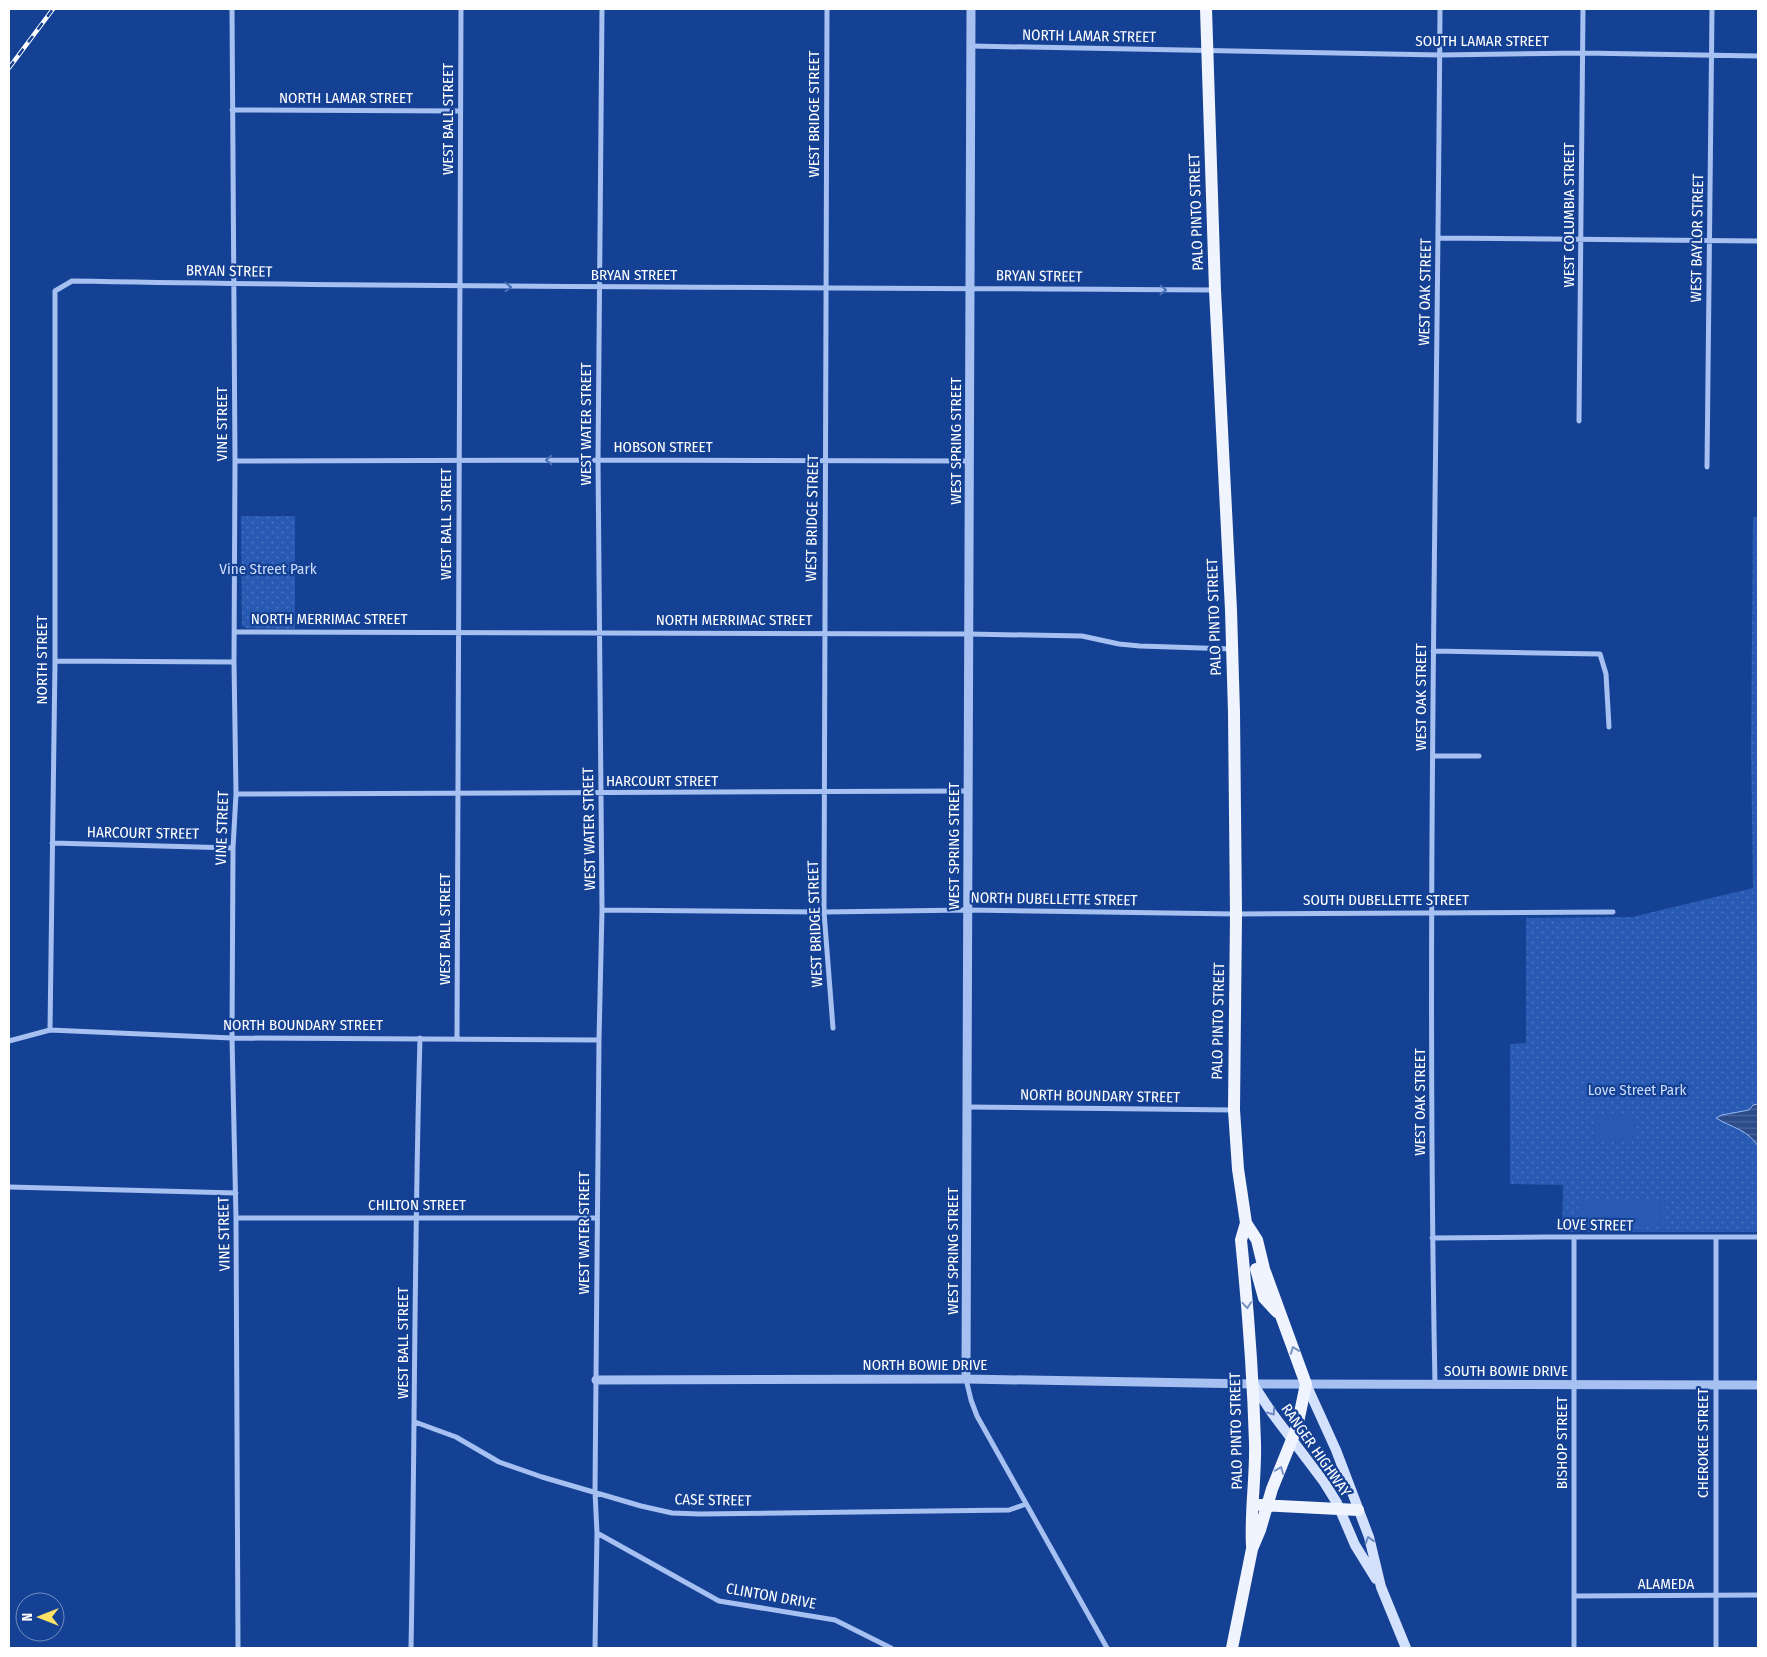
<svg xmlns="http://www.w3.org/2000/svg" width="1767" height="1657" viewBox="0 0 1767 1657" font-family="'Fira Sans Condensed',sans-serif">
<defs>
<pattern id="park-dots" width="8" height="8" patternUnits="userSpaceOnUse" patternTransform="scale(1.25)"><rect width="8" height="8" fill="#2859b3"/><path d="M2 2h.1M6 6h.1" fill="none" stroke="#4872be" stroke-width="1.8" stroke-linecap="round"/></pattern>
<pattern id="water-rules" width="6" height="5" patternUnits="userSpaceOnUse" patternTransform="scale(1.25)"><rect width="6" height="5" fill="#2b4b89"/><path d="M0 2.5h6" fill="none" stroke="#4b669b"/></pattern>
</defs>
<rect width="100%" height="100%" fill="#154194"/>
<path fill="url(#park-dots)" d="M 241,516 L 295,516 L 295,629 L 246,628 L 242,626 Z
M 1753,517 L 1758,517 L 1758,1232 L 1562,1232 L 1563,1185 L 1510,1184 L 1510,1044 L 1526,1043 L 1526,918 L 1632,917 L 1753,888 L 1751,751 Z"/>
<path fill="#2859b3" d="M 1595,1115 L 1635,1116 L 1634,1139 L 1595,1138 Z
M 1582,1201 L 1663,1201 L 1663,1227 L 1582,1227 Z"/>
<path fill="url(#water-rules)" stroke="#97baf4" d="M 1758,1104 L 1758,1146 C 1747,1129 1732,1128 1716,1118 L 1722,1115 L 1749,1110 L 1753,1105 Z"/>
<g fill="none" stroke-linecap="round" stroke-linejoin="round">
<path stroke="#a5c0f1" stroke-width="5" d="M 232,9 L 235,461 L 234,662 L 236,794 L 233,848 L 232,1038 L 236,1218 L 238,1648
M 827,9 L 824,912 L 833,1028
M 971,46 L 1440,55 L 1582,53 L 1758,56
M 232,110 L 460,111
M 1438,238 L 1758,241
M 1579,421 L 1583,9
M 235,461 L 598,460 L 970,461
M 1707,467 L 1712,9
M 235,632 L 968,634 L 1082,636 L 1119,644 L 1140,646 L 1232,649
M 1433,651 L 1600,654 L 1606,674 L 1609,727
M 55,661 L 234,662
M 1433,756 L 1479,756
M 236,794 L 968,791
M 52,843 L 233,848
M 602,910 L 824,912 L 967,910 L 1236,914 L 1613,912
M 50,1030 L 55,661 L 55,291 L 72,281 C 452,288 833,287 1214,290
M 457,1039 L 461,9
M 9,1041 L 50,1030 L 232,1038 L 599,1040
M 967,1107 L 1233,1110
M 9,1187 L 236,1193
M 236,1218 L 597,1218
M 1716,1237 L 1716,1648
M 1432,1238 L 1546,1237 L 1758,1237
M 1574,1238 L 1574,1648
M 966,1379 L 971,1400 L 977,1416 L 1107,1648
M 1435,1385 C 1426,926 1437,467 1440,9
M 415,1422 L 456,1437 L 499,1462 L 542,1477 L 641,1506 L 672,1513 L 700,1514 L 1009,1510 L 1026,1504
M 597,1533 L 719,1601 L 835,1620 L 891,1648
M 1574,1596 L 1758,1595
M 411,1648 C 415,1445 414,1242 420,1038
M 595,1648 L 597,1533 L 595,1492 L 599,1040 L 602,910 L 598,460 L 602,9"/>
<path stroke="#a5c0f1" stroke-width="9" d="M 966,1379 L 971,9
M 596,1380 L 966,1379 L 1253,1384 L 1758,1385"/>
<path stroke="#d4e1fc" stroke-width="10" d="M 1253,1384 L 1272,1413 L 1324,1482 L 1337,1503 L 1355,1545 L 1376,1579
M 1306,1384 L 1336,1450 L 1369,1537 L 1381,1587 L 1406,1648"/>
<path stroke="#eff4ff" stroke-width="12" d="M 1206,9 L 1215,290 L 1231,610 L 1234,712 L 1236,914 L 1234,1110 L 1238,1169 L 1246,1223 L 1257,1240 L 1264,1269 L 1306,1384 L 1297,1427 L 1272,1489 L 1260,1530 L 1252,1549 L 1232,1648
M 1246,1223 L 1241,1240 C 1248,1308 1253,1375 1255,1443 C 1256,1477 1250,1512 1252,1546
M 1256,1269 L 1264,1298 L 1277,1312
M 1260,1505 L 1358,1510"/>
<defs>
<path id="rail" d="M 9,68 L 53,9"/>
</defs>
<use href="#rail" stroke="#fff" stroke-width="4.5"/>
<use href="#rail" stroke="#154194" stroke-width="2.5" stroke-dasharray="8" stroke-linecap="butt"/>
</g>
<defs><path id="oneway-chevron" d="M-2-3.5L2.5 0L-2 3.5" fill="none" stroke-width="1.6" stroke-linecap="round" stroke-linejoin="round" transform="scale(1.25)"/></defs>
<g stroke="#476db5">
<use href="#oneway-chevron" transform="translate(508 287)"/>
<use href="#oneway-chevron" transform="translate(1163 290) rotate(1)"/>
<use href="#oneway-chevron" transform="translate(549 460) rotate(180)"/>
</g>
<g stroke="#7792c4">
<use href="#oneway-chevron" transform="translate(1247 1305) rotate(86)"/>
<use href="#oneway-chevron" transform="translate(1294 1350) rotate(-110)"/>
<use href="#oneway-chevron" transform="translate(1280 1470) rotate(-68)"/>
</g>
<g stroke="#6b89c3">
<use href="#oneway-chevron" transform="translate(1272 1412) rotate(55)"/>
<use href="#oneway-chevron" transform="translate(1369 1540) rotate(-107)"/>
</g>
<g text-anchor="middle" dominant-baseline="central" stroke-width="4.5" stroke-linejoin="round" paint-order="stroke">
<g font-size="15" fill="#fff" stroke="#154194">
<text transform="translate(1089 36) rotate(1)">NORTH LAMAR STREET</text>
<text x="1482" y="41">SOUTH LAMAR STREET</text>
<text x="346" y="98">NORTH LAMAR STREET</text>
<text transform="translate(814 114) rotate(-90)">WEST BRIDGE STREET</text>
<text transform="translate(448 119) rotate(-90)">WEST BALL STREET</text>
<text transform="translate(1196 212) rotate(-92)">PALO PINTO STREET</text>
<text transform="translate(1569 215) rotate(-90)">WEST COLUMBIA STREET</text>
<text transform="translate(1697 238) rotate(-89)">WEST BAYLOR STREET</text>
<text transform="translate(229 271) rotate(1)">BRYAN STREET</text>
<text x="634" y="275">BRYAN STREET</text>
<text transform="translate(1039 276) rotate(1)">BRYAN STREET</text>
<text transform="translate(1425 292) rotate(-89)">WEST OAK STREET</text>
<text transform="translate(222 424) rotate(-90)">VINE STREET</text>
<text transform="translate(586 424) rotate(-90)">WEST WATER STREET</text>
<text transform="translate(956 441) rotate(-90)">WEST SPRING STREET</text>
<text x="663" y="447">HOBSON STREET</text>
<text transform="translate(812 518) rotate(-89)">WEST BRIDGE STREET</text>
<text transform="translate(446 524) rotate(-90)">WEST BALL STREET</text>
<text transform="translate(1214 617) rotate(-92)">PALO PINTO STREET</text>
<text x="329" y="619">NORTH MERRIMAC STREET</text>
<text x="734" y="620">NORTH MERRIMAC STREET</text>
<text transform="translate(42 660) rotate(-90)">NORTH STREET</text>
<text transform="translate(1421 697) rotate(-90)">WEST OAK STREET</text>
<text x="662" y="781">HARCOURT STREET</text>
<text transform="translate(222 828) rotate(-88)">VINE STREET</text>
<text transform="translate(589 829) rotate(-91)">WEST WATER STREET</text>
<text transform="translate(143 833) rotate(1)">HARCOURT STREET</text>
<text transform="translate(954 846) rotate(-90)">WEST SPRING STREET</text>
<text transform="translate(1054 899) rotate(1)">NORTH DUBELLETTE STREET</text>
<text x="1386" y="900">SOUTH DUBELLETTE STREET</text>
<text transform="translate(815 924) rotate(-92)">WEST BRIDGE STREET</text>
<text transform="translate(445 929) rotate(-90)">WEST BALL STREET</text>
<text transform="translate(1218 1021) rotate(-89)">PALO PINTO STREET</text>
<text x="303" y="1025">NORTH BOUNDARY STREET</text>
<text transform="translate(1100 1096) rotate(1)">NORTH BOUNDARY STREET</text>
<text transform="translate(1420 1102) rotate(-90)">WEST OAK STREET</text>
<text x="417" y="1205">CHILTON STREET</text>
<text transform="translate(1595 1225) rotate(1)">LOVE STREET</text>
<text transform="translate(584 1233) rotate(-90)">WEST WATER STREET</text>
<text transform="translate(224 1234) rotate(-91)">VINE STREET</text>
<text transform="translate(953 1251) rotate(-90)">WEST SPRING STREET</text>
<text transform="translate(403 1343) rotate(-90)">WEST BALL STREET</text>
<text x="925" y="1365">NORTH BOWIE DRIVE</text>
<text x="1506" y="1371">SOUTH BOWIE DRIVE</text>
<text transform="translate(1236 1431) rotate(-91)">PALO PINTO STREET</text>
<text transform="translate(1562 1443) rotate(-90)">BISHOP STREET</text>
<text transform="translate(1703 1443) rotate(-90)">CHEROKEE STREET</text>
<text transform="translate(1316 1450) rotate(55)">RANGER HIGHWAY</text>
<text transform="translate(713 1500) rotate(1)">CASE STREET</text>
<text x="1666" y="1584">ALAMEDA</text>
<text transform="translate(771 1596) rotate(10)">CLINTON DRIVE</text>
</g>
<g font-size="15" fill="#ccddfc" stroke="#154194">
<text x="268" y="569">Vine Street Park</text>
<text x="1637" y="1090">Love Street Park</text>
</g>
</g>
<rect width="1767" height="1657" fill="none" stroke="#ffffff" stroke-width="20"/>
<g transform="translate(40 1617) rotate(270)"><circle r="24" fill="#154194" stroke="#738dbf"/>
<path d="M0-4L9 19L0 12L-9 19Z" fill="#ffe165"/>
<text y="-8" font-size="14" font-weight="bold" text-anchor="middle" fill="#ffffff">N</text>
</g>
</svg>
